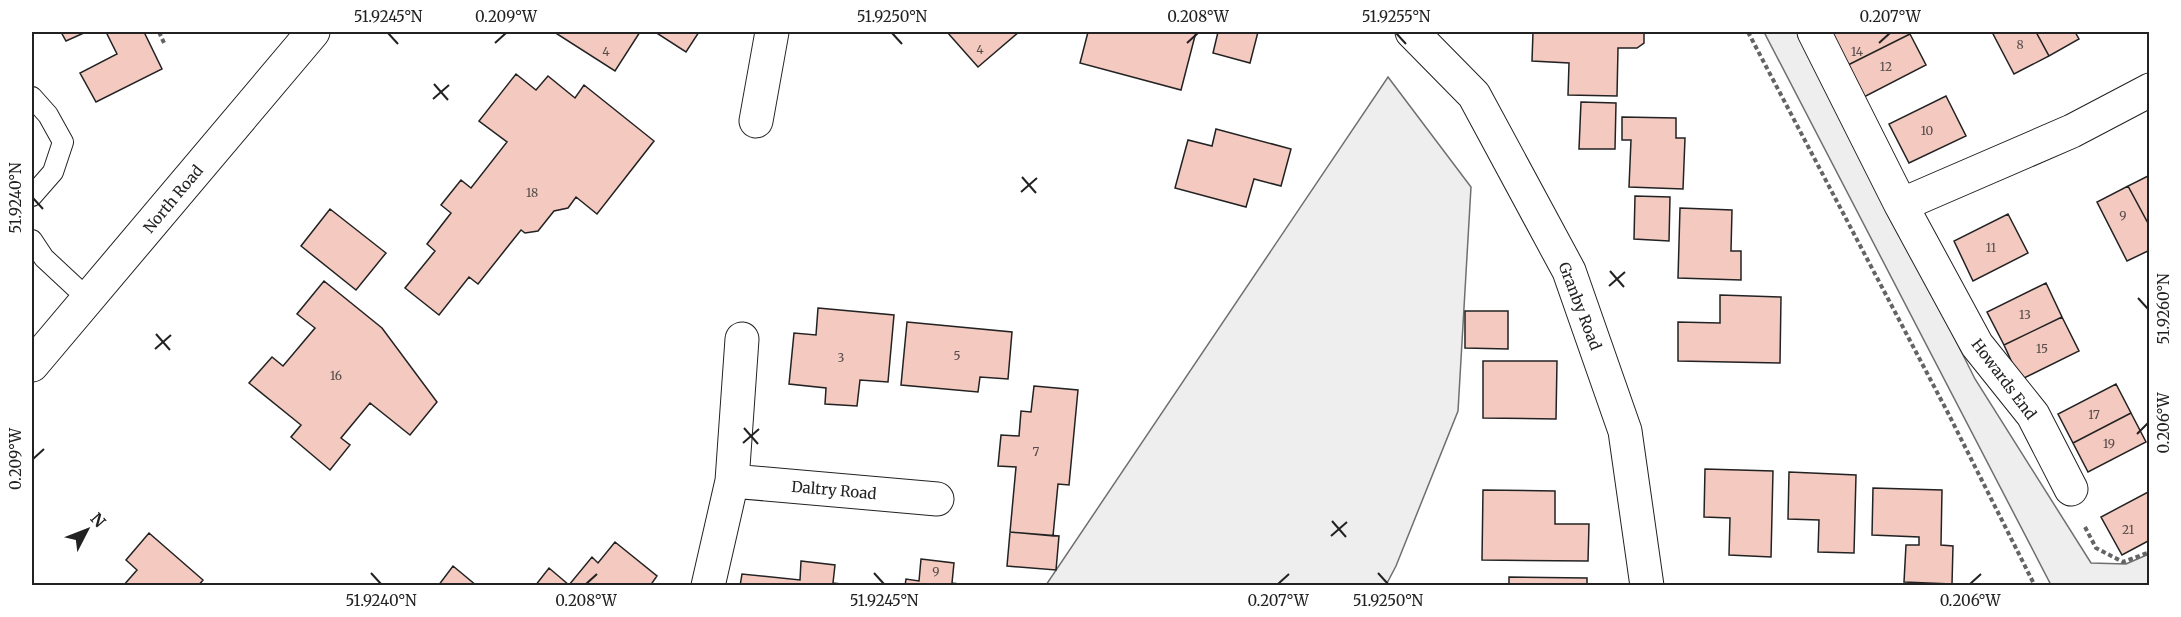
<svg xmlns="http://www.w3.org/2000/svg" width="2181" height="617" viewBox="0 0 2181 617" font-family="Merriweather,serif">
<rect width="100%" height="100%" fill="#fff"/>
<path fill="#eee" stroke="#6f6f6f" stroke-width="1.5" d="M 1764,32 L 1802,32 L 1975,379 L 2091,563 L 2126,564 L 2149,554 L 2149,585 L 2051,585 Z
M 1388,77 L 1471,187 L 1458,411 L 1396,566 L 1386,585 L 1046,585 Z"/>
<path fill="#f3c9c0" stroke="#222" stroke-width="1.5" d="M 61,32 L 86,32 L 66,41 Z
M 106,32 L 144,32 L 162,69 L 96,102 L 80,73 L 117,54 Z
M 554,32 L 640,32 L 615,71 Z
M 655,32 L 699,32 L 686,52 Z
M 947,32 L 1019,32 L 978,67 Z
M 1088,32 L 1196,32 L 1181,90 L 1080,63 Z
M 1218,32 L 1258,32 L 1250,63 L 1213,53 Z
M 1533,32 L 1644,32 L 1644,43 L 1637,48 L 1618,48 L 1617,96 L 1568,95 L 1569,63 L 1532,61 Z
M 1837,32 L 1909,32 L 1910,34 L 1846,66 L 1830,35 Z
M 1992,32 L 2036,32 L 2049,56 L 2014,74 Z
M 2036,32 L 2075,32 L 2079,39 L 2049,56 Z
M 1910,34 L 1926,65 L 1862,98 L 1846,66 Z
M 516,74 L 536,90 L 548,76 L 575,98 L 584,85 L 654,141 L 597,214 L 576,197 L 568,208 L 554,211 L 538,231 L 525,233 L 521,230 L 478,284 L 469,277 L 439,315 L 405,288 L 435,251 L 427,244 L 451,213 L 441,205 L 461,180 L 471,188 L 507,142 L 479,121 Z
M 1946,96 L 1966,136 L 1909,163 L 1889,124 Z
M 1581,102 L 1616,103 L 1615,149 L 1579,149 Z
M 1622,117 L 1676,118 L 1676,138 L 1685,138 L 1683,189 L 1629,187 L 1631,140 L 1622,140 Z
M 1216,129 L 1291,149 L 1281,186 L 1254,179 L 1246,207 L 1175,188 L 1188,140 L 1212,146 Z
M 2150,175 L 2150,227 L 2128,186 Z
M 2128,186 L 2150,227 L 2150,250 L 2127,261 L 2097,202 Z
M 1635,196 L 1670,197 L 1669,241 L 1634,239 Z
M 1680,208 L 1732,210 L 1731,251 L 1741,251 L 1741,280 L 1678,278 Z
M 330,209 L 386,253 L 356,290 L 301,246 Z
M 2008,214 L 2028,253 L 1973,281 L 1954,241 Z
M 324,281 L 382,328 L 437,402 L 410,435 L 370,403 L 341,438 L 350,445 L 330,470 L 291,437 L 301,425 L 249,383 L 272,357 L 283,366 L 315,328 L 297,314 Z
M 2046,283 L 2062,317 L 2004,345 L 1987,312 Z
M 1720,295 L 1781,297 L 1780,363 L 1678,361 L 1678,322 L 1720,323 Z
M 818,308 L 894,315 L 888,382 L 860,380 L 857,406 L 825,404 L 826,388 L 789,384 L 794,333 L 816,335 Z
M 1465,311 L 1508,311 L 1508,349 L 1465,348 Z
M 2062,317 L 2079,351 L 2020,380 L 2004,345 Z
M 907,322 L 1012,332 L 1008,379 L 980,377 L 978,392 L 901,385 Z
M 1483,361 L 1557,361 L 1556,419 L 1483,418 Z
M 2116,384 L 2131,413 L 2073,443 L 2058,414 Z
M 1034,386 L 1078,390 L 1069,485 L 1058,484 L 1053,536 L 1010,532 L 1016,467 L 998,466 L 1001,435 L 1019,436 L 1021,411 L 1031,412 Z
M 2131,413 L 2146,442 L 2088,472 L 2073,443 Z
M 1705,469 L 1773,471 L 1771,557 L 1729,555 L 1730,518 L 1704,517 Z
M 1789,472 L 1856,475 L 1854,553 L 1818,552 L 1819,520 L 1788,519 Z
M 1873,488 L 1942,490 L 1941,545 L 1953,546 L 1952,584 L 1904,582 L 1906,545 L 1919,545 L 1919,537 L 1872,535 Z
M 1483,490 L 1555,491 L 1555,524 L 1589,524 L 1588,561 L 1482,560 Z
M 2150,491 L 2150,540 L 2122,555 L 2101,517 Z
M 1010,532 L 1059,536 L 1056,570 L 1007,566 Z
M 149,533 L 203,580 L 198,586 L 123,586 L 137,570 L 126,560 Z
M 615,542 L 657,576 L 650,586 L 535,586 L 549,568 L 569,585 L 592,557 L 598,563 Z
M 921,559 L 954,563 L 952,583 L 974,586 L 905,586 L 906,579 L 919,581 Z
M 801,561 L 835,565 L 833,583 L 858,586 L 740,586 L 742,574 L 800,580 Z
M 453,566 L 477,586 L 438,586 Z
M 1509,577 L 1587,578 L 1587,586 L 1509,586 Z"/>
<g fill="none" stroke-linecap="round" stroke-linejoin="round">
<defs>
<path id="service" d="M 32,97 L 48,115 L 63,142 L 53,172 L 32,196
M 32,240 L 44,258 L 88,299"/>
<path id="minor" d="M 1412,32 L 1474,95 L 1569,271 L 1625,431 L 1647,586
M 1814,32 L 1901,205 L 1977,345 L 2033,415 L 2071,489
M 756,121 L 772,32
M 1901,205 L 2072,131 L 2150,90
M 732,481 L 937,499
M 708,586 L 732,481 L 742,339"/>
<path id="secondary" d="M 32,365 L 313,32"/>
</defs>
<use href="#service" stroke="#222" stroke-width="22"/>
<use href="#minor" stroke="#222" stroke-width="35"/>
<use href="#secondary" stroke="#222" stroke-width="35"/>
<path stroke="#646464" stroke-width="4" stroke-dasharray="4.5 3" stroke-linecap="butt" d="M 159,32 L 165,45
M 1748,32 L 1948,413 L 2035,586
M 2085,527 L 2096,548 L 2123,562 L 2150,552"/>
<use href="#service" stroke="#fff" stroke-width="20"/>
<use href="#minor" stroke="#fff" stroke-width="33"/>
<use href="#secondary" stroke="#fff" stroke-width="33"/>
</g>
<path fill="none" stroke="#222" stroke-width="2" d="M 388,33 L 398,44M 892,33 L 902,44M 1396,33 L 1406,44M 495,43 L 506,33M 1187,43 L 1198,33M 1879,43 L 1890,33M 434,84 L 448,100M 433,99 L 449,85M 1022,177 L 1036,193M 1021,192 L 1037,178M 33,198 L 43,209M 1610,271 L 1624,287M 1609,286 L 1625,272M 2138,298 L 2148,309M 156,334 L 170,350M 155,349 L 171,335M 744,428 L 758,444M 2137,434 L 2148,423M 743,443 L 759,429M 33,459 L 44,449M 1332,521 L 1346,537M 1331,536 L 1347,522M 371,573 L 381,584M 874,573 L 884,584M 1378,573 L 1388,584M 586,584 L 597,574M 1278,584 L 1289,574M 1970,584 L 1981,574"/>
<g text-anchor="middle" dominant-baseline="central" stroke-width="4.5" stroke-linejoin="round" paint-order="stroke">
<g font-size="12" fill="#564c4a">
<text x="2020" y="44">8</text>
<text x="980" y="49">4</text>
<text x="606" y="51">4</text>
<text x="1857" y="51">14</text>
<text x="1886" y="66">12</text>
<text x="1927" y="130">10</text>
<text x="532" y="192">18</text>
<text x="2123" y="215">9</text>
<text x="1991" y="247">11</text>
<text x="2025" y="314">13</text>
<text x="2042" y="348">15</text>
<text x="957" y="355">5</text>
<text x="841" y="357">3</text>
<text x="336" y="375">16</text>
<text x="2094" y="414">17</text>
<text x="2109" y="443">19</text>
<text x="1036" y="451">7</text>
<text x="2128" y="529">21</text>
<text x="936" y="571">9</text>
</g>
<g font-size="15" fill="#222" stroke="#fff">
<text transform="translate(173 199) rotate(-50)">North Road</text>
<text transform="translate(1580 306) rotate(69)">Granby Road</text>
<text transform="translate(2004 379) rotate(53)">Howards End</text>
<text transform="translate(834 490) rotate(5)">Daltry Road</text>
</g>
</g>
<rect width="2181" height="617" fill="none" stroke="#ffffff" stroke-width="66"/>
<g transform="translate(87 530) rotate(48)" stroke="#ffffff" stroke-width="4.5" paint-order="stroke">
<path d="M0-4.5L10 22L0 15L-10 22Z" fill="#222222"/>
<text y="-9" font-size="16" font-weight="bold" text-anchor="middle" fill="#222222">N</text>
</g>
<rect x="33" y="33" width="2115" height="551" fill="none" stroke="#222" stroke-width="2"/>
<g font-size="15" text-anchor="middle" fill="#222">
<text x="388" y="22">51.9245°N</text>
<text x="506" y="22">0.209°W</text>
<text x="892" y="22">51.9250°N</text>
<text x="1198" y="22">0.208°W</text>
<text x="1396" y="22">51.9255°N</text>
<text x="1890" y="22">0.207°W</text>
<text transform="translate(16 198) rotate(-90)" y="5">51.9240°N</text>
<text transform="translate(2164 309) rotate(-90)" y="5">51.9260°N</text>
<text transform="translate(2164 423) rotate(-90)" y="5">0.206°W</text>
<text transform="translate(16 459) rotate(-90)" y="5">0.209°W</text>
<text x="381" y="606">51.9240°N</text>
<text x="586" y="606">0.208°W</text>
<text x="884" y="606">51.9245°N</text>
<text x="1278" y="606">0.207°W</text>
<text x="1388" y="606">51.9250°N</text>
<text x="1970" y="606">0.206°W</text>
</g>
</svg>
